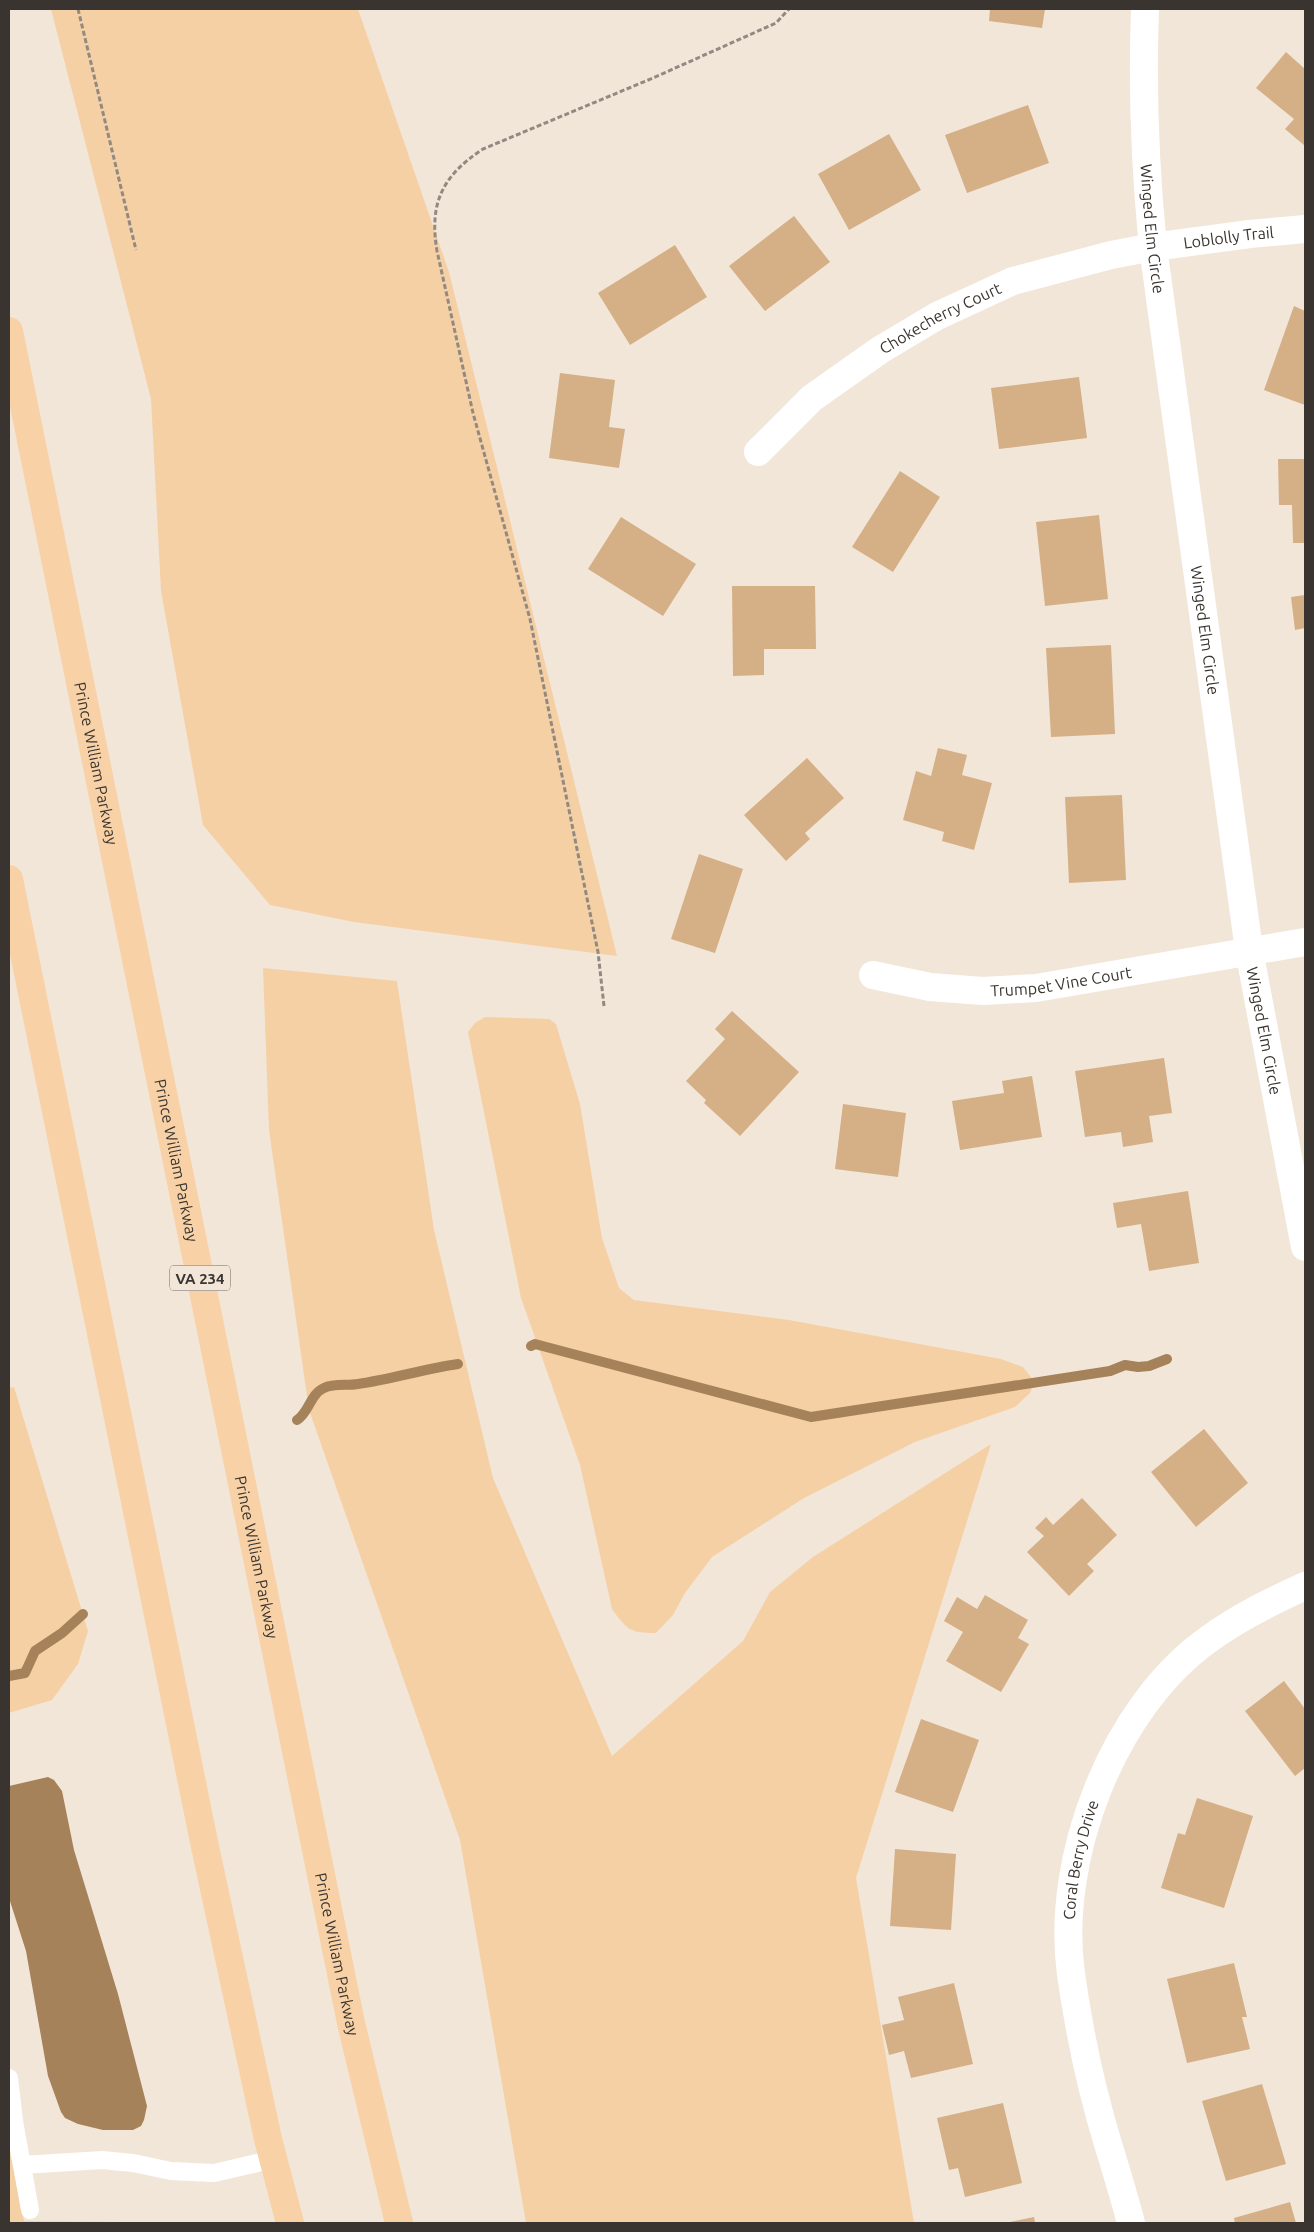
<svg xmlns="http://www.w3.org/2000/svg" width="1314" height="2232" viewBox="0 0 1314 2232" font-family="Ubuntu,sans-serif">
<rect width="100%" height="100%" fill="#f2e6d9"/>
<path fill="#f6d0a5" d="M 51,9 L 358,9 L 449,272 L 617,956 L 354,922 L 270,905 L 203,825 L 161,591 L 151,399 Z
M 263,968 L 397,981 L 434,1230 L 493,1478 L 612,1756 L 743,1641 L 770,1592 L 813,1557 L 991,1444 L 856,1878 L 914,2223 L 526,2223 L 460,1840 L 309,1410 L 269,1130 Z
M 485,1017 L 549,1019 L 556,1024 L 580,1104 L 602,1238 L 619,1288 L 634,1300 L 789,1320 L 1001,1359 L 1023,1367 L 1035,1382 L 1030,1393 L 1015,1407 L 915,1442 L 804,1498 L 712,1557 L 685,1593 L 673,1615 L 656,1633 C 630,1633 627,1630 612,1609 L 580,1465 L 521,1298 L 468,1032 L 475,1023 Z
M 14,1387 L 88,1631 L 78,1664 L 52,1700 L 9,1713 L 9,1388 Z
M 9,2148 L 24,2221 L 217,2223 L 9,2223 Z"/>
<path fill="#a58259" d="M 48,1777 L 54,1780 L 62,1791 L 74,1850 L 118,1994 L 147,2106 L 144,2120 L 141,2126 L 133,2130 L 103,2130 L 78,2124 L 65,2118 L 61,2112 L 48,2076 L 26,1951 L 9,1898 L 9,1786 Z"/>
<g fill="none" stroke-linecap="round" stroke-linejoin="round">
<path stroke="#a58259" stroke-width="10" d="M 531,1346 L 535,1344 L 811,1417 L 1110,1371 L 1125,1365 L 1138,1367 L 1149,1366 L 1167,1359
M 297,1420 C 309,1413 310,1394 324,1388 C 334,1383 347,1386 358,1384 C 392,1379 424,1369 458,1364
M 9,1676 L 25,1673 L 35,1651 L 62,1633 L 83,1614"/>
</g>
<path fill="#d5af85" d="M 990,9 L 1045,9 L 1042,28 L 989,21 Z
M 1286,52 L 1305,69 L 1305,146 L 1285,129 L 1294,119 L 1256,88 Z
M 1028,105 L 1049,163 L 967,193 L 945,135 Z
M 889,134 L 921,190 L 849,230 L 818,174 Z
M 794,216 L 830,262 L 765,311 L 729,266 Z
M 675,245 L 707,297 L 630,345 L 598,293 Z
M 1294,306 L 1305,311 L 1305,405 L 1264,390 Z
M 560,373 L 615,380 L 609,427 L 625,429 L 619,468 L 549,458 Z
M 1079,377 L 1087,438 L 999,449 L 991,388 Z
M 1278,459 L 1305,459 L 1305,543 L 1293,543 L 1292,505 L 1279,505 Z
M 900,471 L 940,497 L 893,572 L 852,547 Z
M 1099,515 L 1108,599 L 1045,606 L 1036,522 Z
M 621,517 L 696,564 L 663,616 L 588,569 Z
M 732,586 L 815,586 L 816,649 L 764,649 L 764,675 L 733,676 Z
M 1305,595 L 1305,628 L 1295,630 L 1291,597 Z
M 1111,645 L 1115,734 L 1051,737 L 1046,648 Z
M 938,748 L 967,755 L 962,775 L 992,783 L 974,850 L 942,841 L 944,832 L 903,820 L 916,771 L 931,776 Z
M 807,758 L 844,798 L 805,833 L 810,839 L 786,861 L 744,815 Z
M 1122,795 L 1126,880 L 1069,883 L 1065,797 Z
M 699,854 L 743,869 L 715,953 L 671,939 Z
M 732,1011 L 799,1072 L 740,1136 L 704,1103 L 706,1100 L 686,1081 L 725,1039 L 715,1029 Z
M 1164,1058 L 1172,1113 L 1149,1116 L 1153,1142 L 1123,1147 L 1121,1132 L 1085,1137 L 1075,1071 Z
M 1032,1076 L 1042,1137 L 960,1150 L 952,1101 L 1004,1093 L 1002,1081 Z
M 843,1104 L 906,1113 L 898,1177 L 835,1169 Z
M 1188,1191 L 1199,1263 L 1149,1271 L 1141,1224 L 1117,1228 L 1113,1203 Z
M 1204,1429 L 1248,1483 L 1196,1527 L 1151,1472 Z
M 1082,1498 L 1117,1535 L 1087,1564 L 1094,1571 L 1069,1596 L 1027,1552 L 1044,1536 L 1035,1528 L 1046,1517 L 1053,1525 Z
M 985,1595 L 1028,1620 L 1018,1638 L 1029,1644 L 1001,1692 L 946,1661 L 963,1632 L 944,1621 L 957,1597 L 977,1609 Z
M 1284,1681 L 1305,1709 L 1305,1768 L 1295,1776 L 1245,1711 Z
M 921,1719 L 979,1740 L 953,1812 L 895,1792 Z
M 1197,1798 L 1253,1816 L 1224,1908 L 1161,1888 L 1178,1833 L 1185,1835 Z
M 895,1849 L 956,1854 L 951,1930 L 890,1926 Z
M 1234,1963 L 1247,2017 L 1242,2017 L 1250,2049 L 1187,2063 L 1167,1979 Z
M 954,1983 L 973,2064 L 911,2078 L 904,2051 L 889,2055 L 882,2025 L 904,2020 L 898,1997 Z
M 1262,2084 L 1286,2164 L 1226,2181 L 1202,2101 Z
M 1003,2103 L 1022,2183 L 965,2197 L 958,2168 L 949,2170 L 937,2118 Z
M 1290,2202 L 1296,2223 L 1235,2223 L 1234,2218 Z
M 1034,2217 L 1035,2223 L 1011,2223 L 1010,2222 Z"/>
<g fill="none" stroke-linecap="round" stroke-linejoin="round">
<path stroke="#928a81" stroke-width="3" stroke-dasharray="5 2.5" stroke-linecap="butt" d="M 78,9 L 136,250
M 604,1006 L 598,952 L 530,619 L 473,413 L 437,251 C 429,203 442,176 483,149 L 653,78 L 776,23 L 789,9"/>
<path stroke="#fff" stroke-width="18" d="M 9,2078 L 14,2121 L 30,2210
M 22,2165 L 102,2160 L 133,2163 L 171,2171 L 214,2173 L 274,2159"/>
<g stroke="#fff" stroke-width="28">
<path id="s1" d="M 1145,9 C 1142,89 1145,167 1153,247 L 1249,950 L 1305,1247"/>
<path id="s2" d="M 758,452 L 812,398 L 880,350 L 937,316 L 1013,281 L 1111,255 L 1153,247 L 1250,234 L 1305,229"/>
<path id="s3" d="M 873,975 L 930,987 L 983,991 L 1036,988 L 1305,942"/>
<path id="s4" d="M 1131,2223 C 1124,2196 1116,2170 1108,2144 C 1091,2088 1079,2031 1071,1974 C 1055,1858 1113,1707 1209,1639 C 1239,1617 1272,1601 1305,1586"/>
</g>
<g stroke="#f8d2a6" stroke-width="28">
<path id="s5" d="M 9,331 L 351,2023 L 399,2223"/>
<path d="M 9,879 L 204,1842 L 268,2139 L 290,2223"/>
</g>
</g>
<g text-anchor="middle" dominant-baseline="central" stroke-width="4" stroke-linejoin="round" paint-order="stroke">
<rect fill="#f2e6d9" stroke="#706962" stroke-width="1" x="170" y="1265.5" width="60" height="25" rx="4"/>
<g font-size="15" font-weight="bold" fill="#39342f">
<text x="200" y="1278">VA 234</text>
</g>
<g font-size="16" fill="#39342f" stroke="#f2e6d9">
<text stroke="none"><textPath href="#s1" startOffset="220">Winged Elm Circle</textPath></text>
<text stroke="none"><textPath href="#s2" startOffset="530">Loblolly Trail</textPath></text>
<text stroke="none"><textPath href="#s2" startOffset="228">Chokecherry Court</textPath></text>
<text stroke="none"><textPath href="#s1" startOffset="625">Winged Elm Circle</textPath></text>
<text stroke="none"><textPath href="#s5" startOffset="441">Prince William Parkway</textPath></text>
<text stroke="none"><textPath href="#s3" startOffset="190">Trumpet Vine Court</textPath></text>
<text stroke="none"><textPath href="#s1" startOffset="1030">Winged Elm Circle</textPath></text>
<text stroke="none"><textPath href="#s5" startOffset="846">Prince William Parkway</textPath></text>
<text stroke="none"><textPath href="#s5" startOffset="1251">Prince William Parkway</textPath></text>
<text stroke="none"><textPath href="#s4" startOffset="372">Coral Berry Drive</textPath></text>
<text stroke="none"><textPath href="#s5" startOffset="1656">Prince William Parkway</textPath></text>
</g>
</g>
<rect width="1314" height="2232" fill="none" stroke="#39342f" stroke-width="20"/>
</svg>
